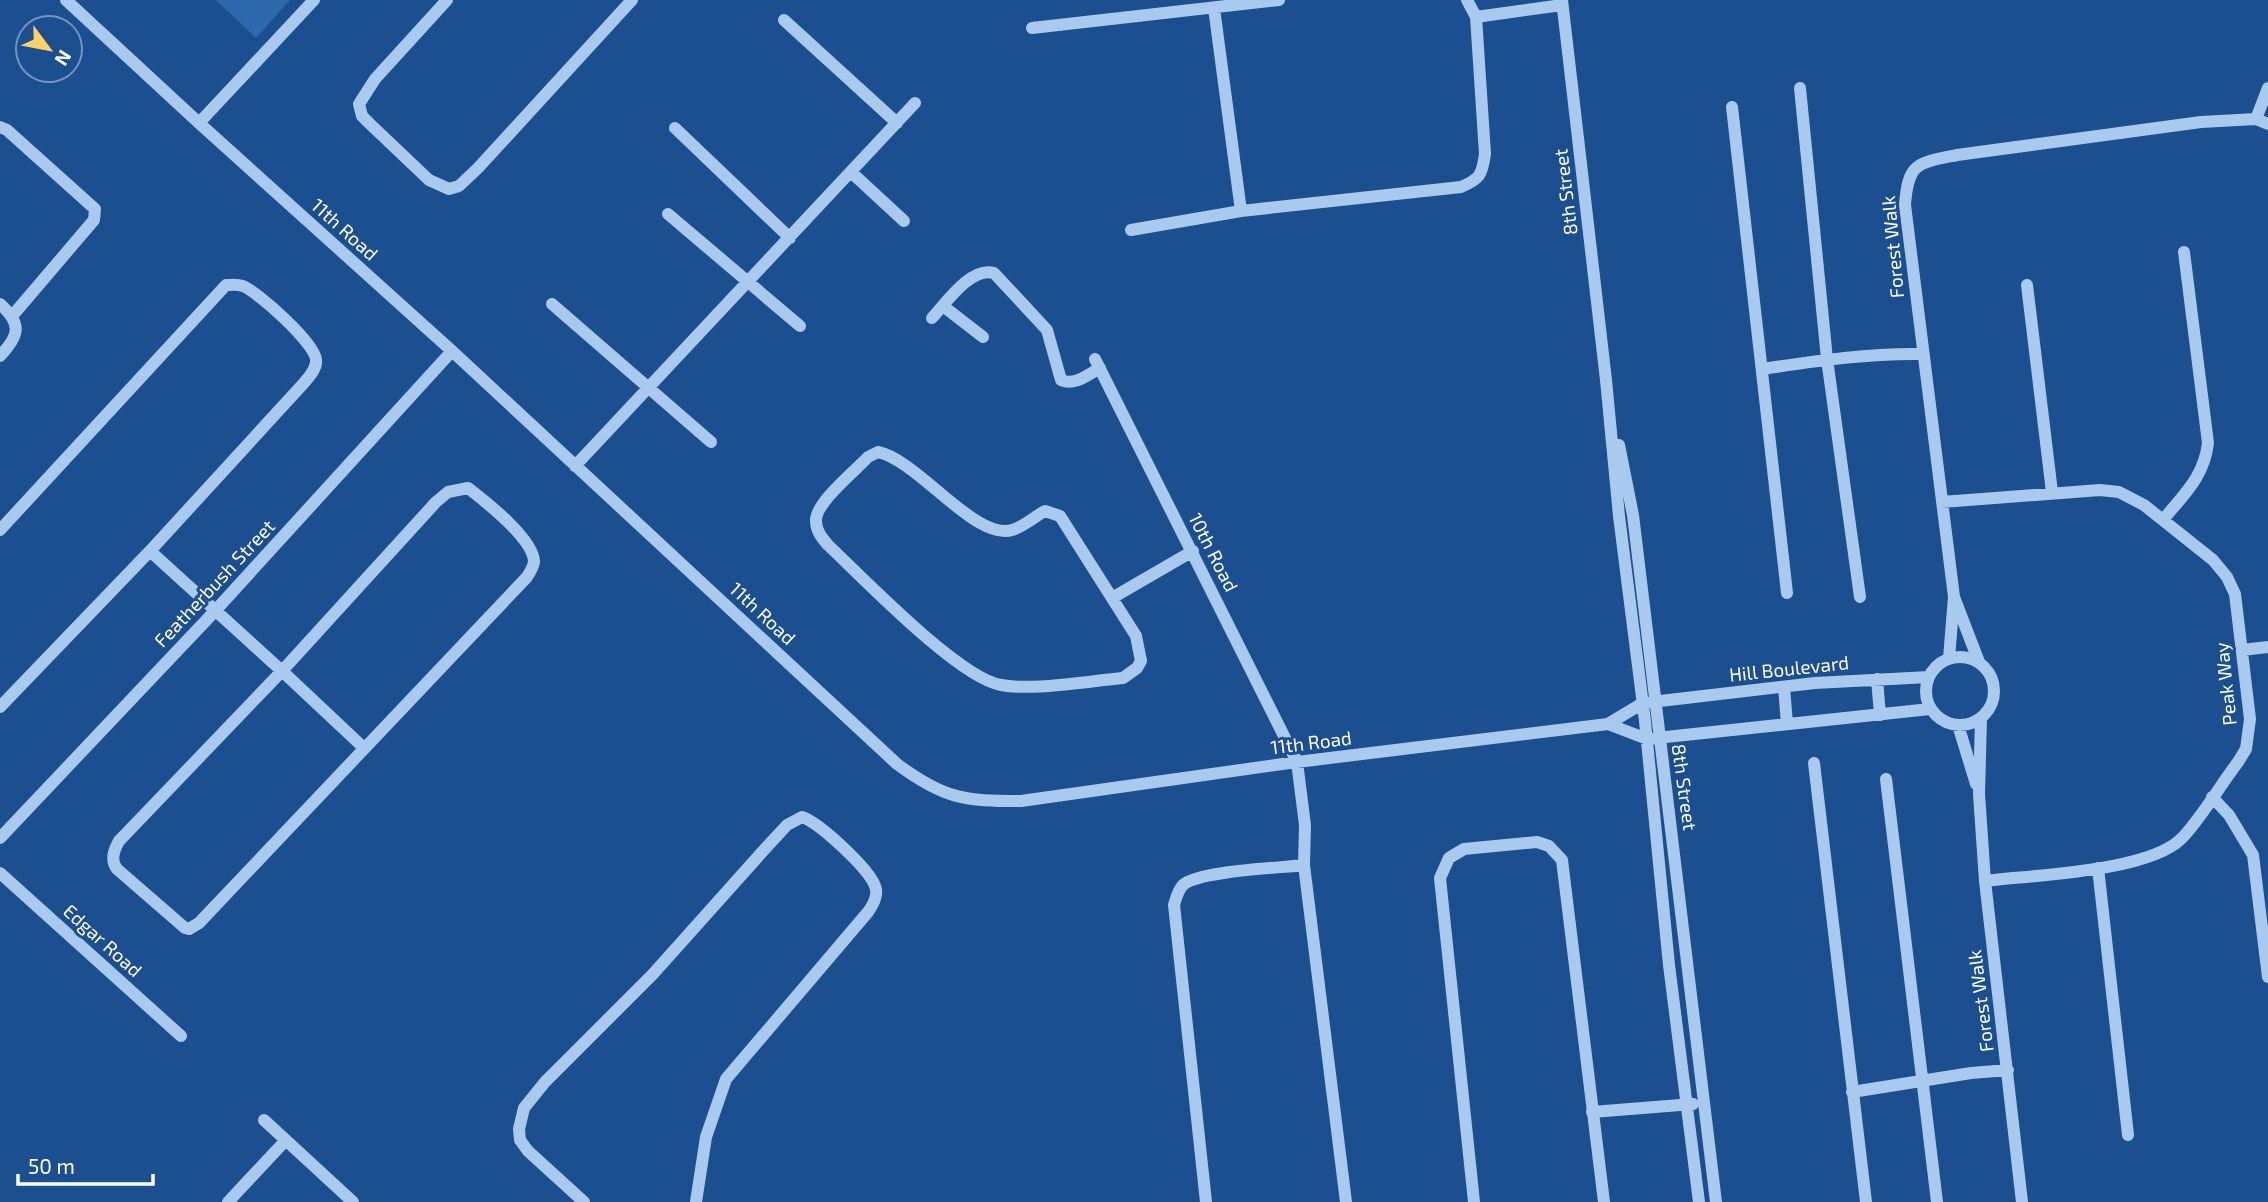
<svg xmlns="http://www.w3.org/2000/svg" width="2268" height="1202" viewBox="0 0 2268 1202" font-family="'Exo 2',sans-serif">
<rect width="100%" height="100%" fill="#1b4f8f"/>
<path fill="#2e69ad" d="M 216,0 L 290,0 L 256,38 Z"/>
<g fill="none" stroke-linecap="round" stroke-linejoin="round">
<path stroke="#a9c9ee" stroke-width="12" d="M 66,0 L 199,123 L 452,351 L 897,764 C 944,799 964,801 1021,801 L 1297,762 L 1608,724 L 1643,703 L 1815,683 L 1929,677
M 447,0 L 375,79 L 359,104 L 362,116 L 370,124 L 429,180 L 449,189 L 459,186 L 478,168 L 632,0
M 1562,0 L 1606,380 L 1619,516 L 1645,721 L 1669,965 L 1699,1202
M 1214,8 L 1241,211
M 1476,17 L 1562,5
M 784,20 L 897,123
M 1032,28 L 1279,0
M 1800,88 L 1827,359 L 1860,597
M 1732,107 L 1787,593
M 2256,119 L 2268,88
M 199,123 L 314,0
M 0,127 L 7,130 L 95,209 L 94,220 L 13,315
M 675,128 L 790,238
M 851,172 L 904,221
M 668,214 L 800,326
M 1131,230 L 1241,211 L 1461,187 C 1480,179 1482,175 1485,154 L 1476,17 L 1467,0
M 2027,285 L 2052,492
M 0,304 C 22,324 20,335 0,356
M 552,304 L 711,442
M 943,306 L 983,337
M 932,318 C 946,303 971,266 994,273 L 1047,330 L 1061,380 C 1075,386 1087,375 1100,368
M 1095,359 L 1297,762 L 1305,825 L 1304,865 L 1346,1202
M 1762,369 C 1816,361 1868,353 1922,354
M 1619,445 L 1633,515 L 1716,1202
M 878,452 C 918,460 975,541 1012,530 C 1023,527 1034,517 1045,511 L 1060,516 L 1136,636 L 1141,661 L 1137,668 L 1123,678 C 1089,681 1033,691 1001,685 C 959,678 863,578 828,545 C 822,538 816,531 816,521 C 815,503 855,471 868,457 Z
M 575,466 L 915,103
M 468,488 C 486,502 534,539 534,562 C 533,568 530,572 527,577 L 199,923 L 189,929 L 185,928 L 117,869 C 110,860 114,850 119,841 L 282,671 L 436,502 L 448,492 Z
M 1942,502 L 2100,490 L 2119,492 L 2144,505 L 2213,560 L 2227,577 L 2235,594 L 2250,719 L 2246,749 L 2238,762 C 2221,784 2200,820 2181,839 C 2147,872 2032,875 1985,881
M 2163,520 C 2184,494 2204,477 2208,443 L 2184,252
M 0,530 L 226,285 C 231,285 237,284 243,286 C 258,292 316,344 316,360 C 317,369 309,377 303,384 L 150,551 L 0,707
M 150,551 L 282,671 L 364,748
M 1954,597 L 1979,662
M 1112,598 L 1193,551
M 2242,650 L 2268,647
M1926 691a34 34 0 1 1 68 0a34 34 0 1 1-68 0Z
M 1949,658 L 1954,597 L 1905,205 C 1908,162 1918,163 1957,155 L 2201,122 L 2256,119 L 2268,124
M 1877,679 L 1880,715
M 1784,687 L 1787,724
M 1981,718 L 1979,794 L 1985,881 L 2022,1202
M 1608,724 L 1647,739 L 1930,709
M 1958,725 L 1976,784
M 1814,763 L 1866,1202
M 1886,779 L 1937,1202
M 2212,797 L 2229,815 L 2253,855 L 2268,977
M 0,838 L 215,611 L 452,351
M 2098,868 L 2128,1135
M 0,873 L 181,1036
M 1852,1092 L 1971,1073 L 2008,1070
M 1592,1112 L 1693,1104
M 264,1120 L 353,1202
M 228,1202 L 286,1140
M 584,1202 L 528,1151 L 520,1140 L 519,1129 L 524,1108 L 545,1082 L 653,974 L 763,851 L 787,825 L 802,817 C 820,823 869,869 875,886 C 879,895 873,905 868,912 L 726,1079 L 706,1137 L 696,1202
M 1206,1202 L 1174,905 C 1176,898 1178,890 1183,885 C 1198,871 1280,868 1304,865
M 1474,1202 L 1440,878 L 1449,858 L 1464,849 L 1537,842 L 1549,846 L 1562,860 L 1604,1202"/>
</g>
<g text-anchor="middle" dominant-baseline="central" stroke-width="6" stroke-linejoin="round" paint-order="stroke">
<g font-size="19" fill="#fff" stroke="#1b4f8f">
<text transform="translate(1565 192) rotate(-97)">8th Street</text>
<text transform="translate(345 229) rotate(42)">11th Road</text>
<text transform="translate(1892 247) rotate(-95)">Forest Walk</text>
<text transform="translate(1214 552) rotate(63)">10th Road</text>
<text transform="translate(214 583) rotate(-47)">Featherbush Street</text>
<text transform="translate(763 613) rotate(43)">11th Road</text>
<text transform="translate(1789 668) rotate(-6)">Hill Boulevard</text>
<text transform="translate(2225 684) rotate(-96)">Peak Way</text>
<text transform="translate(1311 742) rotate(-7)">11th Road</text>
<text transform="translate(1685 787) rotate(82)">8th Street</text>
<text transform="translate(103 940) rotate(42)">Edgar Road</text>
<text transform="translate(1980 1001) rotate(-97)">Forest Walk</text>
</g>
</g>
<g transform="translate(49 49) rotate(122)"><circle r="33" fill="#1b4f8f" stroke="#7695bc" stroke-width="2"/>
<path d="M0-5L12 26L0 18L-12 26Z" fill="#ffd166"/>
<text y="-10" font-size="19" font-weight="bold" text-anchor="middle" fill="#ffffff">N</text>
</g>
<path d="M18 1174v10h135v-10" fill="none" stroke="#ffffff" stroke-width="3.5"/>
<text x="28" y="1174" font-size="21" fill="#ffffff" stroke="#1b4f8f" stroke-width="5" paint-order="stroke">50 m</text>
</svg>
